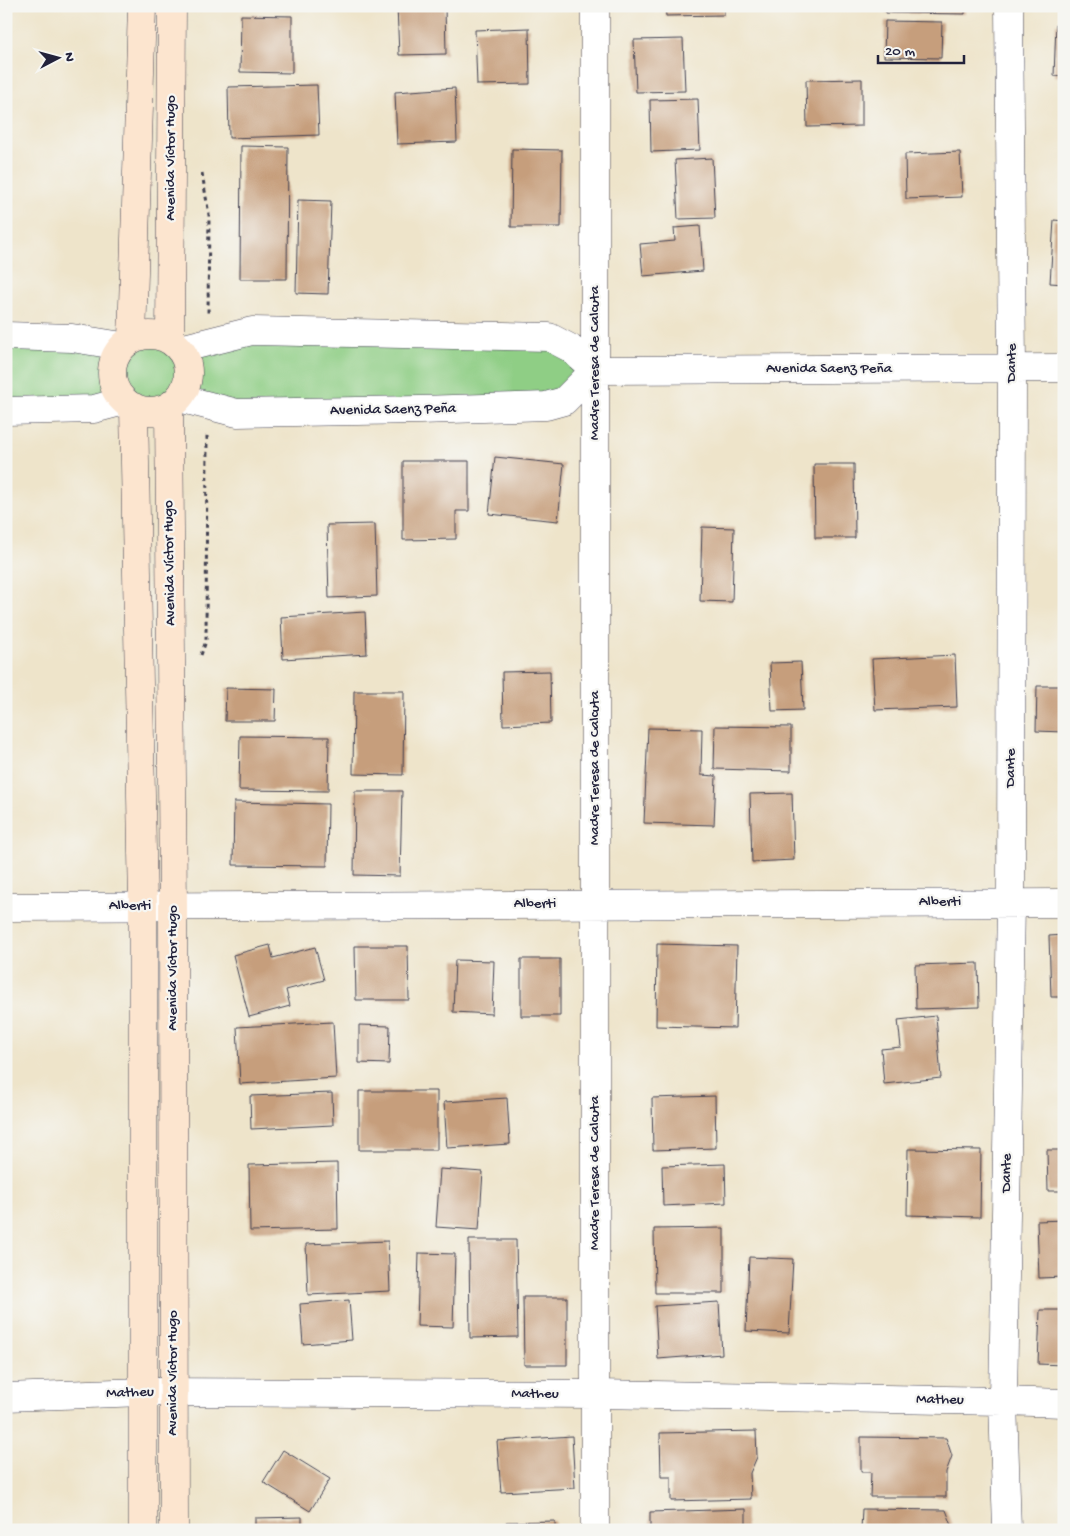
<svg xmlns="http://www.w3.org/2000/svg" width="1070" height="1536" viewBox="0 0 1070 1536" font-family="'Gochi Hand',sans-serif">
<rect width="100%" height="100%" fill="#f6f6f2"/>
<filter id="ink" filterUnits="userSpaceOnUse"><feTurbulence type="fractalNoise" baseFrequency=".02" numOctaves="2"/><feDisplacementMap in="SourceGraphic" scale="10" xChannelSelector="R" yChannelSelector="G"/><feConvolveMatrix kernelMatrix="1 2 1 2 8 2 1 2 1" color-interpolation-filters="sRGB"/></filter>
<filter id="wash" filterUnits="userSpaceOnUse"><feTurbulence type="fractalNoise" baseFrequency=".0096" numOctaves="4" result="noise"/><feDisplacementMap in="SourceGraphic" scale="20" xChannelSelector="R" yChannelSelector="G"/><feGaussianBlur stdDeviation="1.12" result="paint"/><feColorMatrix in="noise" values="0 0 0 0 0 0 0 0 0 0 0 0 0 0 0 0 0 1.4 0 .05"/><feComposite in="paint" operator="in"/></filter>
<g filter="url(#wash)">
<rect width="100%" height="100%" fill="#eee4ca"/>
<path fill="#8fce85" stroke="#587860" d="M 6,337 L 170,340 L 549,337 L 595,370 L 564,401 L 169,406 L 145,411 L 6,411 Z"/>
<g id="blocks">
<path fill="#c69e7c" d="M 340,6 L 368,6 L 368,10 L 340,10 Z
M 397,6 L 445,6 L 446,54 L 399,55 Z
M 665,6 L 724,6 L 724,15 L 666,16 Z
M 886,6 L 965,6 L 965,14 L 886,13 Z
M 241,15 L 292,16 L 292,73 L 240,72 Z
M 885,21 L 942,22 L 941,58 L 884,57 Z
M 1056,24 L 1064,25 L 1064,77 L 1054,76 Z
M 529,28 L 530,84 L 477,85 L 475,30 Z
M 683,39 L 685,91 L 636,92 L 634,40 Z
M 862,79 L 862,126 L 807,127 L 806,80 Z
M 317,85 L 319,135 L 229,138 L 228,87 Z
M 455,88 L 457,142 L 397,144 L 395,92 Z
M 698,99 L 700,150 L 651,152 L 650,100 Z
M 241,146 L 288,147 L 287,279 L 240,279 Z
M 512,149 L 562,150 L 561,227 L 511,227 Z
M 960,152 L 962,197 L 906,199 L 905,154 Z
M 712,158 L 715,218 L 678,219 L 675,160 Z
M 298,200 L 331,201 L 328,294 L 296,293 Z
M 1054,220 L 1064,221 L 1064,284 L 1050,283 Z
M 700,226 L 703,271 L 643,276 L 640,244 L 675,241 L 674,228 Z
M 495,457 L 564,464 L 558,521 L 489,514 Z
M 403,461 L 469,461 L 469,511 L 456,511 L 456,539 L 403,540 Z
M 814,464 L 854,464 L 855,538 L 815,538 Z
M 375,524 L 377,596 L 329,598 L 327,525 Z
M 702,527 L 734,528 L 732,602 L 700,601 Z
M 365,612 L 367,654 L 283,659 L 281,617 Z
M 955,655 L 957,707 L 875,710 L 872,659 Z
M 801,662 L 803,710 L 772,711 L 770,663 Z
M 550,671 L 551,723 L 503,725 L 502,672 Z
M 1037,686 L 1064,686 L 1064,732 L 1036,731 Z
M 226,688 L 276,689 L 275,721 L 225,721 Z
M 354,691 L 404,691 L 403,775 L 353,774 Z
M 715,726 L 791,727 L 791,771 L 714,769 Z
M 648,728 L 702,729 L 701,775 L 716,776 L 714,825 L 644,823 Z
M 240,736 L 329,737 L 328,791 L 239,790 Z
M 355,791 L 402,791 L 400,876 L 354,875 Z
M 792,793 L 794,860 L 752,862 L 750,794 Z
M 234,802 L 328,804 L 327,866 L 233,865 Z
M 1064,935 L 1064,997 L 1051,997 L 1049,936 Z
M 657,944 L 737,946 L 735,1028 L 656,1026 Z
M 270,945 L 273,958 L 315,947 L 324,980 L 286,990 L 290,1006 L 249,1017 L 233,955 Z
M 355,946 L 408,946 L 409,1000 L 356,1000 Z
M 521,959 L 560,959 L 560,1016 L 521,1016 Z
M 455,960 L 494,961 L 492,1014 L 453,1012 Z
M 978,963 L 979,1007 L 916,1009 L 915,965 Z
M 936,1016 L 941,1078 L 884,1084 L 881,1049 L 901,1047 L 898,1020 Z
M 333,1022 L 336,1078 L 240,1084 L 237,1027 Z
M 359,1025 L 390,1026 L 389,1064 L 359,1063 Z
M 359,1091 L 437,1091 L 437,1150 L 359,1150 Z
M 332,1093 L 333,1125 L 251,1129 L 250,1096 Z
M 715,1096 L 716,1148 L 653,1150 L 652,1098 Z
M 507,1098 L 510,1144 L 447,1148 L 444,1102 Z
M 908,1149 L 981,1150 L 980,1217 L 907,1215 Z
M 1047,1150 L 1064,1150 L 1064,1191 L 1048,1191 Z
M 337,1163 L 338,1229 L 250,1231 L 249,1165 Z
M 725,1164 L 726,1203 L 663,1206 L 662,1166 Z
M 440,1169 L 483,1172 L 479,1230 L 436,1227 Z
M 1064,1220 L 1064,1277 L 1039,1278 L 1037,1221 Z
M 724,1228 L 724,1293 L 655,1293 L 654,1229 Z
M 469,1240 L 516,1240 L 518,1337 L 470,1338 Z
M 388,1241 L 390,1291 L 308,1295 L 306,1244 Z
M 419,1253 L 455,1254 L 453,1327 L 417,1326 Z
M 749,1257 L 793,1259 L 789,1333 L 746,1331 Z
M 523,1297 L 567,1297 L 567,1365 L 524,1365 Z
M 349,1300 L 352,1340 L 303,1344 L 300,1304 Z
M 719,1302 L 722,1354 L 658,1359 L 655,1306 Z
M 1040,1310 L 1064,1310 L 1064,1365 L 1038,1364 Z
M 756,1431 L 757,1457 L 750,1473 L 751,1499 L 671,1501 L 671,1477 L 661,1477 L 660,1433 Z
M 572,1436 L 575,1488 L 501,1492 L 497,1441 Z
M 861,1437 L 946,1438 L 952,1456 L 946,1472 L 946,1497 L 870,1497 L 871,1472 L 861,1472 Z
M 283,1450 L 330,1479 L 310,1511 L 263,1482 Z
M 746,1509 L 746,1530 L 650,1530 L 650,1512 Z
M 862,1509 L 946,1510 L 953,1528 L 952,1530 L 861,1530 Z
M 302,1517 L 302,1530 L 255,1530 L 255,1518 Z
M 555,1521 L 555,1530 L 507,1530 L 506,1522 Z"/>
</g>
</g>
<g filter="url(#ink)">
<use href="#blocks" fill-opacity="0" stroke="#413f50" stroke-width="1"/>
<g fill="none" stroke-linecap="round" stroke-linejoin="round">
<defs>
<path id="minor" d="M 595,6 L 595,1530
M 6,336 L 72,338 L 122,346
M 180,349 L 252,331 L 549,337 L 570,348 L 595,370 L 1064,368
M 179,398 L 237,413 L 420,410 L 546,406 L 564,401 L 595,370
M 6,411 L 94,409 L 124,401
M 6,907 L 1064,903
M 6,1397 L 143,1392 L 595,1394 L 1003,1401 L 1064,1403
M 1007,1530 L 1003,1401 L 1011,902 L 1012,368 L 1009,6"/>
<path id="secondary" d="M112 373a38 38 0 1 1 76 0a38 38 0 1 1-76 0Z
M 132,339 L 142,6
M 170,340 L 172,6
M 169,406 L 173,906 L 174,1530
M 134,407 L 143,906 L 143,1530"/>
</defs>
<use href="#minor" stroke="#413f50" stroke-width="29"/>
<use href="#secondary" stroke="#413f50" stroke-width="29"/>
<path stroke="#413f50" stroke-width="3" stroke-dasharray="4 4" stroke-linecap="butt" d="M 202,173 L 209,215 L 208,314
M 201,655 L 206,641 L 207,435"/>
<use href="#minor" stroke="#fff" stroke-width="28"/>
<use href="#secondary" stroke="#fce5cf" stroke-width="28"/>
</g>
</g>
<g text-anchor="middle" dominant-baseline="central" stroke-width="4.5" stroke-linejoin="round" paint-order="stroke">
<g font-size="15" fill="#22223b" stroke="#f6f6f2">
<text transform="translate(171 158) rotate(-90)">Avenida Víctor Hugo</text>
<text transform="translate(595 363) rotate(-90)">Madre Teresa de Calcuta</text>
<text transform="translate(1012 363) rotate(-90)">Dante</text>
<text x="829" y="369">Avenida Saenz Peña</text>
<text transform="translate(393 410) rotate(-1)">Avenida Saenz Peña</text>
<text transform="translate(170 563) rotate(-91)">Avenida Víctor Hugo</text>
<text transform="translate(595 768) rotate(-90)">Madre Teresa de Calcuta</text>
<text transform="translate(1011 768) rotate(-90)">Dante</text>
<text x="940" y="902">Alberti</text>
<text x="535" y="904">Alberti</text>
<text x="130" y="906">Alberti</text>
<text transform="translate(173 968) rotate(-90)">Avenida Víctor Hugo</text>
<text transform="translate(595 1173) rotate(-90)">Madre Teresa de Calcuta</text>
<text transform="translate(1007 1173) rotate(-89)">Dante</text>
<text transform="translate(173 1373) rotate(-90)">Avenida Víctor Hugo</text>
<text transform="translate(130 1393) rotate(-2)">Matheu</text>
<text x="535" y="1394">Matheu</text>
<text transform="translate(940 1400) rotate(1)">Matheu</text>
</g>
</g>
<rect width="1070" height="1536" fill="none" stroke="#f6f6f2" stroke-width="25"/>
<g transform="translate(58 58) rotate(84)" stroke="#f6f6f2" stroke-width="4" paint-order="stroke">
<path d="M0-4L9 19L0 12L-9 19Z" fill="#22223b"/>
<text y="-8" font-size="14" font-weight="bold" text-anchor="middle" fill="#22223b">N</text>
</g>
<path d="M878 55v8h86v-8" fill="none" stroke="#22223b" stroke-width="2.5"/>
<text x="885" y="55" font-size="15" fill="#22223b" stroke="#f6f6f2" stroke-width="4" paint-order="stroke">20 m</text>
</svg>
